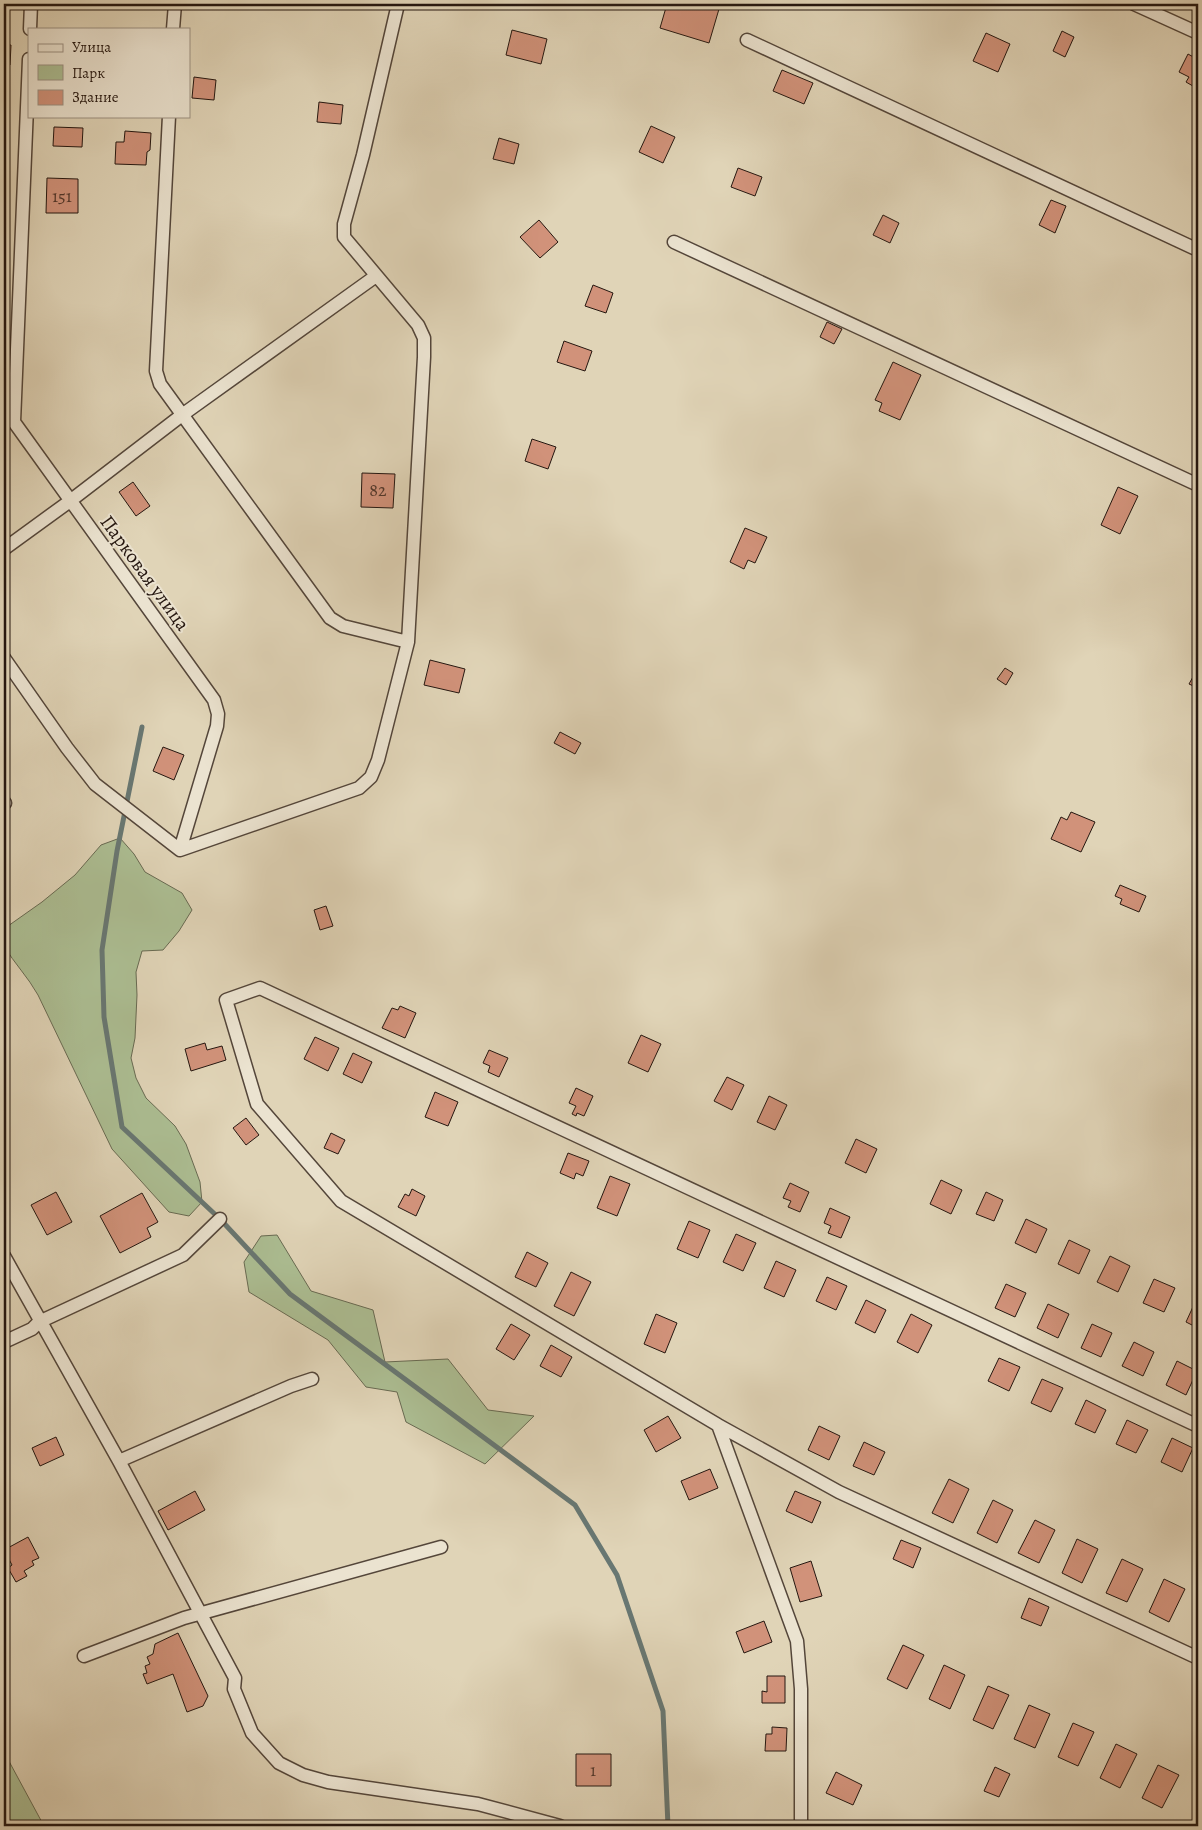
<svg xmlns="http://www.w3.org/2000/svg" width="1202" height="1830" viewBox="0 0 1202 1830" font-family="Alegreya,serif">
<rect width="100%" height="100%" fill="#e0d4b7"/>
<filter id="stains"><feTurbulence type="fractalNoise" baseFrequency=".004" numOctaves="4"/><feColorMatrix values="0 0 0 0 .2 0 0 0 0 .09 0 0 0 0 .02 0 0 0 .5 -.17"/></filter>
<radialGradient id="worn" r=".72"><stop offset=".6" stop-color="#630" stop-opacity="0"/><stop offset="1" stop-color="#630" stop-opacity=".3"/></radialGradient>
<path fill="#acbe93" stroke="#686a52" d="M 120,838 L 134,854 L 145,872 L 182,893 L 192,910 L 179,931 L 163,950 L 142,951 L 136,972 L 137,995 L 135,1038 L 131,1058 L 136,1078 L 146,1098 L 175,1126 L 186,1144 L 200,1182 L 202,1202 L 189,1216 L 169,1212 L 112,1149 L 38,995 C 28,977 14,963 4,946 L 8,926 L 42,902 L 75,875 L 101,845 Z
M 277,1235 L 311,1291 L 373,1310 L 385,1362 L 448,1359 L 488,1410 L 534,1416 L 485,1464 L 406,1422 L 397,1392 L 366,1387 L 328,1340 L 249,1292 L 244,1262 L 261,1236 Z
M 4,1752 L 44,1826 L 4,1826 Z"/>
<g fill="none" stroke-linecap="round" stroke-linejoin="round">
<path stroke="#687772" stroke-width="5" d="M 142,727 L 117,851 L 102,950 L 104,1017 L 122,1127 L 220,1219 L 290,1294 L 575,1505 L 617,1575 L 663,1711 L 668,1826"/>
</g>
<path fill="#d1927a" stroke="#251710" d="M 667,4 L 702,4 L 719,9 L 709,43 L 660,28 Z
M 512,30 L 547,39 L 541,64 L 506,55 Z
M 1062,31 L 1074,37 L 1065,57 L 1053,51 Z
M 986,33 L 1010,44 L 998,72 L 973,61 Z
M 4,45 L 11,45 L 10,65 L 4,65 Z
M 1188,54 L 1197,59 L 1198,57 L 1198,89 L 1186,82 L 1189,77 L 1179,72 Z
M 782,70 L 813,83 L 804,104 L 773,91 Z
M 194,77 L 216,80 L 214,100 L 192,98 Z
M 319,102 L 343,105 L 341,124 L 317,122 Z
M 651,126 L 675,137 L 663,163 L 639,152 Z
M 54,127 L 83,128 L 82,147 L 53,146 Z
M 125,131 L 151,133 L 150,150 L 147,152 L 146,165 L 115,164 L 116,142 L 124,142 Z
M 499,138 L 519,144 L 514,164 L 493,159 Z
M 738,168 L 762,177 L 755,196 L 731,187 Z
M 47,178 L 78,179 L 78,213 L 46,213 Z
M 1051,200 L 1066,206 L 1055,233 L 1039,225 Z
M 883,215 L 899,223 L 890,243 L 873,235 Z
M 539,220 L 558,242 L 540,258 L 520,237 Z
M 593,285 L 613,293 L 606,313 L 585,306 Z
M 827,322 L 842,329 L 834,344 L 820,337 Z
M 564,341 L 592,351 L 585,371 L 557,362 Z
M 893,362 L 921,375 L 900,420 L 879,411 L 882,403 L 875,400 Z
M 532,439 L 556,447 L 548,469 L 525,461 Z
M 362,473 L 395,474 L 393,508 L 361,507 Z
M 133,482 L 150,506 L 136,516 L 119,492 Z
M 1118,487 L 1138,496 L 1120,534 L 1101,525 Z
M 745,528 L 767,537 L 755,563 L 748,560 L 744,569 L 730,562 Z
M 430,660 L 465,669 L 459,693 L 424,685 Z
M 1005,668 L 1013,673 L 1006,685 L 997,679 Z
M 1198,668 L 1198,688 L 1189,684 Z
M 560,732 L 581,743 L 575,754 L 554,743 Z
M 163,747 L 184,755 L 174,780 L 153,771 Z
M 1071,812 L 1095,822 L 1081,852 L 1051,839 L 1061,817 L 1067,820 Z
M 1120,885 L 1146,896 L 1139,912 L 1120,904 L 1122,899 L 1115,896 Z
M 326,906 L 333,926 L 320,930 L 314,910 Z
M 400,1006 L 416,1013 L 405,1038 L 382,1028 L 392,1008 L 398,1010 Z
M 641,1035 L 661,1044 L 648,1072 L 628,1063 Z
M 315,1037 L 339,1048 L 328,1071 L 304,1059 Z
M 205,1043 L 207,1050 L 222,1046 L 226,1060 L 191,1071 L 185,1049 Z
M 489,1050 L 508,1058 L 499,1077 L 488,1072 L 490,1066 L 483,1063 Z
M 353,1053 L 372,1062 L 362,1083 L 343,1074 Z
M 727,1077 L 744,1085 L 732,1110 L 714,1101 Z
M 576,1088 L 593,1096 L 584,1116 L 577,1113 L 576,1116 L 572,1114 L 576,1106 L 569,1103 Z
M 435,1092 L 458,1102 L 448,1126 L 425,1117 Z
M 769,1096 L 787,1105 L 775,1130 L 757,1122 Z
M 246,1118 L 259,1135 L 246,1145 L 233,1128 Z
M 331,1133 L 345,1140 L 338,1154 L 324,1148 Z
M 856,1139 L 877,1149 L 866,1173 L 845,1163 Z
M 568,1153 L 589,1161 L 583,1176 L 576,1173 L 574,1179 L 560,1173 Z
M 610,1176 L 630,1184 L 617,1216 L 597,1208 Z
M 941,1180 L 962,1190 L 951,1214 L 930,1204 Z
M 790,1183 L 809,1192 L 800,1212 L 788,1207 L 791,1201 L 783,1198 Z
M 412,1189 L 425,1196 L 416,1216 L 398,1207 L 405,1194 L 409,1196 Z
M 56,1192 L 72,1222 L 47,1235 L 31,1205 Z
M 986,1192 L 1003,1200 L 994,1221 L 976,1214 Z
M 142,1193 L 158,1222 L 147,1228 L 151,1237 L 120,1253 L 100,1216 Z
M 830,1208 L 850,1217 L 841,1238 L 828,1233 L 831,1226 L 824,1223 Z
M 1026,1219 L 1047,1229 L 1036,1253 L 1015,1243 Z
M 689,1221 L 710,1230 L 698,1258 L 677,1249 Z
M 736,1234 L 756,1243 L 743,1271 L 723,1262 Z
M 1069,1240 L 1090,1250 L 1079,1274 L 1058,1264 Z
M 527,1252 L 548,1263 L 536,1287 L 515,1277 Z
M 1110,1256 L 1130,1266 L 1118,1292 L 1097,1282 Z
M 776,1261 L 796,1270 L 784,1297 L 764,1288 Z
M 571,1272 L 591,1282 L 574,1316 L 554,1306 Z
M 827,1277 L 847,1286 L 836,1310 L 816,1301 Z
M 1154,1279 L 1175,1288 L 1164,1312 L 1143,1303 Z
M 1006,1284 L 1026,1293 L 1015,1317 L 995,1308 Z
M 1197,1298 L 1198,1299 L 1198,1328 L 1186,1322 Z
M 866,1300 L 886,1310 L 875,1333 L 855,1323 Z
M 1048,1304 L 1069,1314 L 1058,1338 L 1037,1328 Z
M 656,1314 L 677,1323 L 665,1353 L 644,1344 Z
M 911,1314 L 932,1325 L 918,1353 L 897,1342 Z
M 511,1324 L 530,1335 L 514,1360 L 496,1349 Z
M 1092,1324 L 1112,1333 L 1101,1357 L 1081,1348 Z
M 1134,1342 L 1154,1352 L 1143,1376 L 1122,1366 Z
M 551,1345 L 572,1357 L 561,1377 L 540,1366 Z
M 999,1358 L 1020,1367 L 1009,1391 L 988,1381 Z
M 1177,1361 L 1197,1371 L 1186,1395 L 1166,1385 Z
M 1042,1379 L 1063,1388 L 1051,1412 L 1031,1403 Z
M 1086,1400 L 1106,1410 L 1095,1433 L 1075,1424 Z
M 668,1416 L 681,1438 L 656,1452 L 644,1430 Z
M 1127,1420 L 1148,1430 L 1136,1453 L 1116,1444 Z
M 819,1426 L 840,1436 L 829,1460 L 808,1450 Z
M 56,1437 L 64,1455 L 40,1466 L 32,1448 Z
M 1172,1438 L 1193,1448 L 1182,1472 L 1161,1462 Z
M 864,1442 L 885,1452 L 874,1475 L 853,1466 Z
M 710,1469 L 718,1488 L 689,1500 L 681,1481 Z
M 949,1479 L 969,1489 L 953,1523 L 932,1513 Z
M 195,1491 L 205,1510 L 168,1530 L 158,1511 Z
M 795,1491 L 821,1502 L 812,1523 L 786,1511 Z
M 993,1500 L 1013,1510 L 997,1543 L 977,1533 Z
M 1035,1520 L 1055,1530 L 1039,1563 L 1018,1553 Z
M 28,1537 L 39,1558 L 32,1561 L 34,1565 L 24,1571 L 27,1576 L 16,1582 L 8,1568 L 12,1565 L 4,1550 Z
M 1077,1539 L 1098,1549 L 1082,1583 L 1062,1573 Z
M 901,1540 L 921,1548 L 913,1568 L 893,1559 Z
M 1122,1559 L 1143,1569 L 1127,1602 L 1106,1593 Z
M 811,1561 L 822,1596 L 800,1602 L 790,1568 Z
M 1164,1579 L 1185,1589 L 1169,1622 L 1149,1612 Z
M 1029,1598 L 1049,1607 L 1041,1626 L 1021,1618 Z
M 764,1621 L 772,1642 L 744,1653 L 736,1632 Z
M 178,1633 L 208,1696 L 203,1706 L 187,1712 L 173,1674 L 147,1684 L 143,1674 L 147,1673 L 145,1666 L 150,1664 L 147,1657 L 153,1654 L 155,1644 Z
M 903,1645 L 924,1655 L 907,1689 L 887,1679 Z
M 944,1665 L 965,1675 L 950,1709 L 929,1699 Z
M 767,1676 L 785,1676 L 785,1703 L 762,1703 L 762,1691 L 767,1692 Z
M 988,1686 L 1009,1695 L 993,1729 L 973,1720 Z
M 1029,1705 L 1050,1714 L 1035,1748 L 1014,1739 Z
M 1073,1723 L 1094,1732 L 1078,1766 L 1058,1757 Z
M 772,1727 L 787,1728 L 786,1751 L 765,1751 L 766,1734 L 772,1734 Z
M 1116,1744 L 1137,1754 L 1120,1788 L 1100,1778 Z
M 576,1754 L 611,1754 L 611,1786 L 576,1786 Z
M 1158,1765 L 1179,1775 L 1162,1808 L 1142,1798 Z
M 995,1767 L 1010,1774 L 999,1797 L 984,1791 Z
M 836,1772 L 862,1785 L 853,1805 L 826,1793 Z"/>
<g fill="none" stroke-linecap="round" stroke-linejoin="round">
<defs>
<path id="street" d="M 1134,4 L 1198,33
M 30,29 L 31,4
M 173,29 L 175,4
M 747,40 L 1198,250
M 29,59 L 14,422 L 214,700 L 218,714 L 217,726 L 180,850
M 169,116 L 156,371 L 160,384 L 330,618 L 343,626 L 408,642
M 674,242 L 1198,485
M 4,549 L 70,501 L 182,415 L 376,276
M 4,658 L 67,748 L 95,784 L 180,850
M 4,802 L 5,803
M 180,850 L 359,788 L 371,777 L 378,760 L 408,642 L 424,357 L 424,338 L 418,325 L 344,237 L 344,224 L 363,155 L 398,4
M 4,1256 L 119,1461 L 235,1678 L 234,1689 L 252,1733 L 279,1763 L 303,1775 L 328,1782 L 478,1804 L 560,1826
M 4,1342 L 32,1329 L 39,1322 L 183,1255 L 220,1219
M 718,1425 L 797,1641 L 801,1689 L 801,1826
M 1198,1426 L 260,988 L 226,1000 L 257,1104 L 341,1201 L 718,1425 L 839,1492 L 1198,1658
M 119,1461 L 291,1386 L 312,1379
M 84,1656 L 184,1618 L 441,1547"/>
</defs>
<use href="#street" stroke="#54463a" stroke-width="15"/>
<use href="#street" stroke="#ebe3d0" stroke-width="12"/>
</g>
<g text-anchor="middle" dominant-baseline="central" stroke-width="4" stroke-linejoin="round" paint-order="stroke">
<g font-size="18" fill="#50362a">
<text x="62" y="196">151</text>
<text x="378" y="490">82</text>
<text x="593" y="1770">1</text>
</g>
<g font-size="20" fill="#251710" stroke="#ebe3d0">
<text transform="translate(145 573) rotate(54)">Парковая улица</text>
</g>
</g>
<rect width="1202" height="1830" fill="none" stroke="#e0d4b7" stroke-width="20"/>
<rect x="5" y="5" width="1192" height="1820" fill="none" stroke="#251710" stroke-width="2.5"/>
<rect x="10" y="10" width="1182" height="1810" fill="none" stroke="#251710"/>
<rect x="28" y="28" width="162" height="90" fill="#ebe3d0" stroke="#9c9183"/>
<rect x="38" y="44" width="25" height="8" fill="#ebe3d0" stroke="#9c9183"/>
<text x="72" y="52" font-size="15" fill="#251710">Улица</text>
<rect x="38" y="65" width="25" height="15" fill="#acbe93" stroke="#9c9183"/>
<text x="72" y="78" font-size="15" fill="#251710">Парк</text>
<rect x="38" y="90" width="25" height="15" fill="#d1927a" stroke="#9c9183"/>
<text x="72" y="102" font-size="15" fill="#251710">Здание</text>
<rect width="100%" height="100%" filter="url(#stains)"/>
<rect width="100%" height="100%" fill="url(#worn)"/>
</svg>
